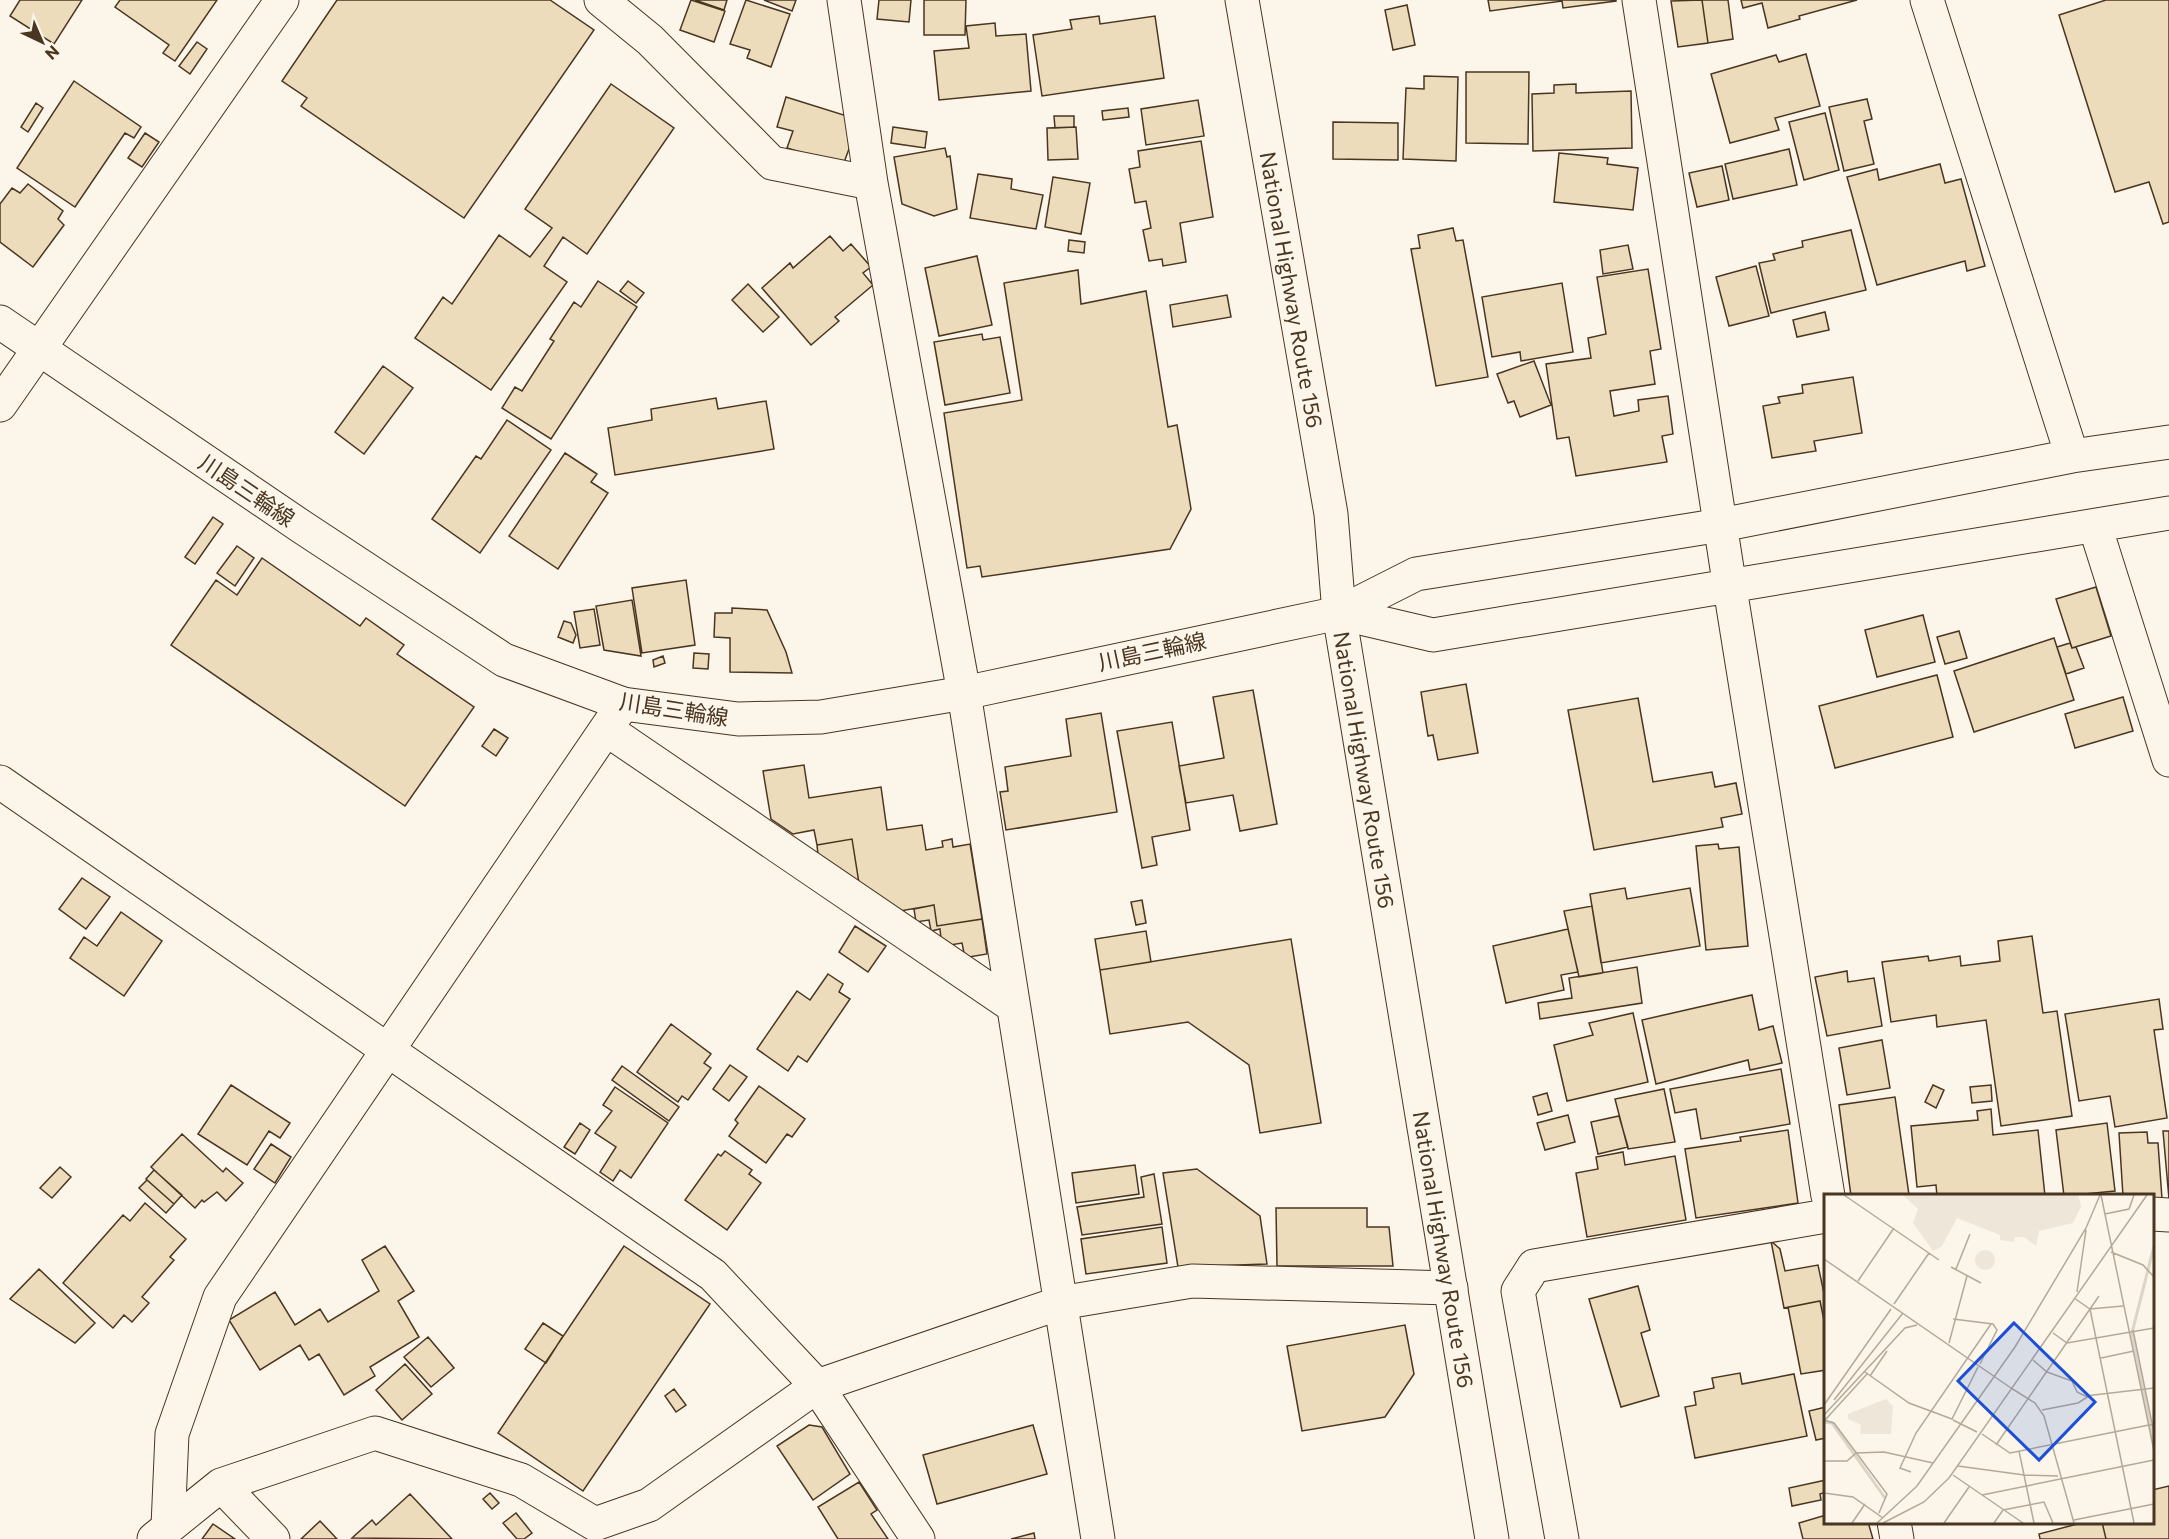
<svg xmlns="http://www.w3.org/2000/svg" width="2169" height="1539" viewBox="0 0 2169 1539" font-family="Commissioner,'Noto Sans JP',sans-serif">
<rect width="100%" height="100%" fill="#fbf6e9"/>
<path fill="#ecdcbc" stroke="#4a3520" stroke-width="1.5" d="M 20,0 L 82,0 L 54,44 L 10,16 Z
M 120,0 L 217,0 L 175,61 L 163,53 L 169,45 L 115,7 Z
M 337,0 L 550,0 L 594,30 L 464,218 L 301,106 L 307,98 L 282,81 Z
M 691,0 L 725,11 L 714,42 L 680,30 Z
M 695,0 L 727,0 L 724,10 Z
M 746,0 L 790,14 L 771,67 L 747,58 L 750,50 L 730,44 Z
M 764,0 L 796,0 L 792,11 Z
M 879,0 L 911,0 L 909,22 L 877,19 Z
M 924,0 L 966,0 L 965,35 L 924,35 Z
M 1488,0 L 1616,0 L 1616,1 L 1563,8 L 1562,1 L 1490,11 Z
M 1702,0 L 1728,0 L 1733,39 L 1708,43 Z
M 1702,0 L 1708,43 L 1678,47 L 1671,1 Z
M 1741,0 L 1857,0 L 1799,16 L 1800,19 L 1768,28 L 1762,3 L 1743,8 Z
M 2106,0 L 2169,0 L 2169,222 L 2163,224 L 2149,182 L 2115,192 L 2059,15 Z
M 1407,5 L 1415,45 L 1393,50 L 1385,10 Z
M 1099,16 L 1100,24 L 1155,16 L 1164,78 L 1042,96 L 1033,35 L 1072,29 L 1070,20 Z
M 995,23 L 996,36 L 1026,34 L 1031,91 L 939,100 L 934,51 L 969,48 L 966,26 Z
M 197,42 L 207,49 L 190,74 L 179,66 Z
M 1806,54 L 1820,106 L 1775,118 L 1779,130 L 1730,143 L 1711,74 L 1776,55 L 1779,62 Z
M 1466,72 L 1529,72 L 1528,144 L 1466,143 Z
M 1424,76 L 1458,77 L 1456,161 L 1403,159 L 1406,88 L 1424,89 Z
M 74,81 L 141,127 L 134,138 L 125,133 L 75,207 L 17,168 Z
M 611,84 L 674,128 L 587,254 L 563,237 L 544,266 L 567,282 L 491,390 L 415,338 L 443,297 L 452,304 L 499,235 L 530,257 L 552,228 L 525,209 Z
M 1576,84 L 1576,93 L 1631,91 L 1632,148 L 1533,151 L 1532,94 L 1554,93 L 1554,85 Z
M 786,97 L 847,116 L 852,141 L 843,165 L 787,148 L 793,131 L 777,127 Z
M 1867,99 L 1872,119 L 1864,121 L 1874,164 L 1844,171 L 1829,107 Z
M 1198,100 L 1204,136 L 1146,145 L 1141,109 Z
M 36,103 L 43,108 L 28,132 L 21,127 Z
M 1128,108 L 1129,117 L 1103,120 L 1102,111 Z
M 1825,113 L 1839,170 L 1804,180 L 1789,122 Z
M 1054,116 L 1074,116 L 1074,127 L 1055,128 Z
M 1333,122 L 1398,123 L 1398,160 L 1333,159 Z
M 893,127 L 927,132 L 925,148 L 891,143 Z
M 1076,127 L 1078,159 L 1048,160 L 1047,128 Z
M 145,133 L 159,142 L 142,167 L 128,158 Z
M 1201,141 L 1213,217 L 1180,223 L 1186,262 L 1163,266 L 1162,259 L 1149,261 L 1143,230 L 1151,228 L 1146,201 L 1135,203 L 1129,169 L 1140,167 L 1138,151 Z
M 945,148 L 947,157 L 950,156 L 957,209 L 934,216 L 902,204 L 894,157 Z
M 1789,149 L 1797,185 L 1733,199 L 1725,164 Z
M 1559,153 L 1608,158 L 1607,164 L 1638,168 L 1633,210 L 1554,202 Z
M 1940,164 L 1945,183 L 1961,179 L 1985,266 L 1967,271 L 1965,261 L 1877,285 L 1847,177 L 1877,169 L 1879,180 Z
M 1722,166 L 1729,200 L 1697,207 L 1689,173 Z
M 978,174 L 1012,179 L 1011,189 L 1043,195 L 1036,229 L 970,218 Z
M 1053,177 L 1090,183 L 1081,234 L 1045,227 Z
M 28,184 L 63,211 L 58,219 L 64,225 L 33,267 L 0,242 L 0,204 L 12,188 L 20,193 Z
M 1453,228 L 1456,241 L 1463,240 L 1488,377 L 1436,386 L 1411,249 L 1420,248 L 1418,235 Z
M 1851,230 L 1866,290 L 1771,313 L 1759,263 L 1775,260 L 1773,254 L 1803,247 L 1802,241 Z
M 830,236 L 843,251 L 851,244 L 871,267 L 863,273 L 873,285 L 835,317 L 839,321 L 811,345 L 762,288 L 790,263 L 793,268 Z
M 1069,240 L 1085,242 L 1084,253 L 1068,251 Z
M 1628,245 L 1633,269 L 1603,274 L 1600,250 Z
M 977,256 L 992,325 L 939,336 L 925,268 Z
M 1756,266 L 1769,316 L 1729,326 L 1716,277 Z
M 1648,269 L 1661,349 L 1650,351 L 1655,384 L 1610,391 L 1614,416 L 1639,411 L 1638,400 L 1668,396 L 1673,434 L 1662,436 L 1667,462 L 1576,476 L 1569,437 L 1557,439 L 1546,364 L 1591,358 L 1588,338 L 1606,334 L 1597,277 Z
M 1078,270 L 1081,304 L 1146,291 L 1168,427 L 1177,425 L 1191,509 L 1170,549 L 982,577 L 980,566 L 967,568 L 944,413 L 1022,400 L 1004,283 Z
M 598,281 L 637,307 L 551,439 L 502,408 L 515,387 L 522,391 L 554,341 L 550,339 L 574,302 L 581,307 Z
M 628,281 L 644,293 L 636,303 L 620,291 Z
M 1562,283 L 1573,352 L 1521,361 L 1520,352 L 1492,357 L 1482,297 Z
M 748,284 L 779,317 L 763,332 L 732,300 Z
M 1227,295 L 1231,317 L 1173,327 L 1170,305 Z
M 1825,312 L 1829,330 L 1797,337 L 1793,320 Z
M 982,334 L 983,340 L 1000,337 L 1010,393 L 945,405 L 934,342 Z
M 1534,361 L 1551,405 L 1520,417 L 1514,401 L 1508,403 L 1497,374 Z
M 383,366 L 413,388 L 364,454 L 335,432 Z
M 1853,377 L 1862,433 L 1814,441 L 1816,451 L 1772,458 L 1763,406 L 1780,403 L 1778,397 L 1803,393 L 1802,385 Z
M 716,398 L 718,409 L 766,401 L 774,449 L 615,475 L 608,428 L 652,420 L 651,409 Z
M 507,420 L 551,450 L 480,553 L 432,519 L 476,456 L 481,459 Z
M 565,453 L 597,474 L 591,482 L 608,493 L 558,569 L 509,536 Z
M 213,517 L 223,524 L 195,564 L 185,557 Z
M 237,546 L 254,558 L 235,586 L 217,573 Z
M 262,558 L 360,626 L 366,618 L 404,645 L 397,654 L 474,707 L 405,806 L 171,645 L 216,580 L 237,595 Z
M 686,580 L 695,645 L 642,653 L 632,588 Z
M 2096,587 L 2111,636 L 2072,648 L 2056,599 Z
M 632,600 L 641,656 L 604,650 L 596,606 Z
M 732,608 L 767,610 L 786,652 L 792,673 L 730,672 L 730,638 L 714,637 L 715,613 L 732,613 Z
M 594,609 L 600,645 L 580,648 L 574,612 Z
M 1923,615 L 1935,662 L 1877,677 L 1865,630 Z
M 564,621 L 571,623 L 576,635 L 573,643 L 558,637 Z
M 1959,631 L 1967,658 L 1945,664 L 1937,637 Z
M 2054,638 L 2074,700 L 1974,732 L 1954,671 Z
M 2070,643 L 2072,648 L 2076,647 L 2084,668 L 2066,674 L 2057,647 Z
M 694,653 L 709,654 L 708,669 L 693,668 Z
M 663,656 L 665,663 L 654,667 L 653,660 Z
M 1937,675 L 1953,737 L 1835,768 L 1819,706 Z
M 1466,684 L 1478,753 L 1438,760 L 1433,735 L 1428,736 L 1421,692 Z
M 1253,690 L 1277,824 L 1240,831 L 1233,795 L 1186,803 L 1179,766 L 1224,758 L 1213,697 Z
M 2123,697 L 2133,731 L 2075,748 L 2065,714 Z
M 1638,698 L 1653,782 L 1712,772 L 1715,787 L 1736,783 L 1742,814 L 1721,818 L 1723,827 L 1594,850 L 1568,710 Z
M 1101,713 L 1117,812 L 1006,830 L 1000,792 L 1008,791 L 1005,767 L 1071,756 L 1066,719 Z
M 1172,722 L 1190,830 L 1152,837 L 1157,865 L 1142,868 L 1117,731 Z
M 494,729 L 508,738 L 496,756 L 482,746 Z
M 804,765 L 809,798 L 881,787 L 887,830 L 922,825 L 926,850 L 943,847 L 942,841 L 952,839 L 953,847 L 970,844 L 982,919 L 937,926 L 934,905 L 900,911 L 859,883 L 852,839 L 817,845 L 814,830 L 793,834 L 771,819 L 763,771 Z
M 852,839 L 859,883 L 818,854 L 817,845 Z
M 1718,844 L 1719,849 L 1739,847 L 1748,946 L 1706,950 L 1696,846 Z
M 82,878 L 110,897 L 86,929 L 59,909 Z
M 1625,888 L 1627,899 L 1690,888 L 1700,946 L 1601,963 L 1590,894 Z
M 1142,900 L 1146,923 L 1136,925 L 1131,902 Z
M 934,905 L 937,926 L 982,919 L 987,954 L 969,957 L 964,953 L 962,943 L 950,945 L 941,939 L 940,929 L 931,931 L 929,920 L 916,922 L 914,909 Z
M 1592,906 L 1603,973 L 1579,977 L 1564,911 Z
M 121,912 L 162,941 L 124,996 L 70,958 L 84,937 L 97,946 Z
M 855,926 L 886,946 L 868,972 L 839,952 Z
M 1568,929 L 1578,972 L 1561,975 L 1564,990 L 1506,1003 L 1493,946 Z
M 1146,931 L 1151,962 L 1100,970 L 1095,939 Z
M 2032,936 L 2043,1013 L 2057,1011 L 2072,1116 L 2001,1126 L 1986,1020 L 1937,1027 L 1936,1015 L 1891,1022 L 1882,962 L 1928,956 L 1929,961 L 1960,956 L 1961,966 L 2000,961 L 1998,941 Z
M 1291,939 L 1321,1123 L 1260,1133 L 1249,1065 L 1188,1022 L 1110,1034 L 1100,970 Z
M 1637,967 L 1642,1003 L 1540,1019 L 1538,1003 L 1572,998 L 1569,978 Z
M 1847,971 L 1848,982 L 1874,978 L 1882,1026 L 1827,1036 L 1815,977 Z
M 828,974 L 843,984 L 839,992 L 850,999 L 807,1062 L 798,1056 L 788,1071 L 757,1049 L 797,991 L 810,1000 Z
M 1752,995 L 1759,1030 L 1773,1026 L 1782,1063 L 1750,1070 L 1748,1060 L 1656,1084 L 1642,1020 Z
M 2159,999 L 2163,1029 L 2154,1030 L 2167,1118 L 2115,1127 L 2110,1096 L 2079,1101 L 2065,1014 Z
M 1633,1013 L 1648,1082 L 1567,1101 L 1554,1045 L 1593,1035 L 1589,1023 Z
M 671,1024 L 711,1054 L 704,1063 L 711,1068 L 688,1100 L 682,1096 L 678,1102 L 637,1072 Z
M 1882,1040 L 1890,1088 L 1847,1095 L 1839,1048 Z
M 730,1065 L 747,1077 L 729,1101 L 713,1089 Z
M 622,1066 L 679,1107 L 669,1121 L 612,1080 Z
M 1781,1069 L 1790,1124 L 1701,1139 L 1696,1109 L 1675,1113 L 1670,1089 Z
M 231,1085 L 290,1123 L 280,1138 L 269,1131 L 247,1165 L 198,1134 Z
M 1933,1085 L 1944,1090 L 1936,1108 L 1925,1102 Z
M 1991,1085 L 1992,1101 L 1972,1103 L 1970,1087 Z
M 759,1086 L 805,1119 L 792,1137 L 787,1134 L 766,1163 L 729,1136 L 738,1123 L 735,1120 Z
M 615,1087 L 668,1123 L 631,1178 L 620,1170 L 613,1181 L 600,1172 L 616,1147 L 595,1133 L 612,1111 L 603,1105 Z
M 1664,1089 L 1675,1142 L 1628,1149 L 1615,1099 Z
M 1547,1093 L 1552,1111 L 1538,1115 L 1533,1097 Z
M 1895,1097 L 1909,1195 L 1851,1196 L 1839,1105 Z
M 1991,1109 L 1993,1135 L 2038,1130 L 2045,1196 L 1937,1196 L 1936,1185 L 1917,1187 L 1911,1126 L 1978,1120 L 1977,1111 Z
M 1568,1115 L 1575,1142 L 1545,1150 L 1537,1123 Z
M 1619,1116 L 1628,1147 L 1598,1154 L 1591,1122 Z
M 580,1123 L 590,1130 L 575,1154 L 564,1147 Z
M 2107,1123 L 2115,1191 L 2064,1196 L 2056,1130 Z
M 1788,1130 L 1798,1203 L 1696,1218 L 1685,1149 L 1741,1141 L 1740,1137 Z
M 2163,1131 L 2169,1131 L 2169,1199 Z
M 2147,1132 L 2148,1143 L 2158,1143 L 2162,1199 L 2152,1199 L 2152,1196 L 2123,1196 L 2119,1133 Z
M 182,1134 L 223,1172 L 226,1168 L 243,1183 L 226,1201 L 217,1192 L 204,1202 L 202,1200 L 195,1208 L 151,1167 Z
M 271,1144 L 291,1157 L 275,1183 L 254,1169 Z
M 725,1151 L 752,1170 L 749,1174 L 761,1183 L 727,1230 L 685,1200 L 718,1154 L 721,1156 Z
M 1623,1152 L 1625,1165 L 1675,1156 L 1686,1220 L 1587,1237 L 1576,1173 L 1598,1169 L 1596,1157 Z
M 1135,1165 L 1139,1194 L 1076,1203 L 1072,1173 Z
M 60,1167 L 71,1177 L 52,1198 L 40,1188 Z
M 1197,1169 L 1260,1216 L 1267,1264 L 1178,1267 L 1163,1173 Z
M 154,1170 L 182,1195 L 174,1204 L 146,1179 Z
M 1154,1174 L 1162,1224 L 1082,1235 L 1077,1207 L 1144,1197 L 1141,1177 Z
M 147,1180 L 174,1204 L 166,1213 L 139,1188 Z
M 145,1203 L 186,1239 L 170,1257 L 174,1260 L 142,1297 L 149,1303 L 132,1322 L 124,1315 L 113,1328 L 63,1283 L 123,1215 L 130,1221 Z
M 1276,1208 L 1367,1208 L 1367,1227 L 1389,1227 L 1393,1266 L 1277,1266 Z
M 1162,1227 L 1167,1263 L 1086,1274 L 1081,1239 Z
M 1771,1241 L 1780,1249 L 1785,1271 L 1818,1265 L 1826,1303 L 1826,1330 L 1820,1301 L 1784,1308 Z
M 385,1246 L 414,1291 L 398,1301 L 419,1337 L 370,1367 L 375,1376 L 344,1395 L 319,1354 L 309,1360 L 300,1345 L 260,1370 L 229,1320 L 275,1292 L 295,1325 L 320,1309 L 328,1322 L 379,1291 L 362,1260 Z
M 624,1246 L 710,1304 L 583,1491 L 498,1433 Z
M 39,1269 L 95,1323 L 75,1343 L 10,1299 Z
M 1638,1286 L 1650,1330 L 1641,1333 L 1659,1396 L 1621,1407 L 1589,1299 Z
M 1820,1301 L 1826,1330 L 1826,1370 L 1801,1374 L 1788,1307 Z
M 543,1323 L 563,1336 L 546,1363 L 525,1349 Z
M 1405,1325 L 1414,1374 L 1385,1417 L 1302,1431 L 1287,1346 Z
M 428,1337 L 454,1368 L 431,1387 L 404,1357 Z
M 405,1364 L 432,1394 L 402,1420 L 376,1390 Z
M 1740,1373 L 1742,1384 L 1794,1374 L 1807,1436 L 1695,1458 L 1685,1407 L 1696,1405 L 1694,1392 L 1714,1388 L 1712,1378 Z
M 674,1389 L 686,1405 L 676,1412 L 665,1396 Z
M 1826,1407 L 1826,1438 L 1816,1440 L 1809,1411 Z
M 809,1425 L 822,1427 L 850,1474 L 813,1500 L 777,1446 Z
M 1033,1425 L 1047,1474 L 937,1504 L 923,1455 Z
M 1826,1480 L 1826,1492 L 1820,1494 L 1821,1500 L 1792,1506 L 1789,1488 Z
M 859,1482 L 877,1510 L 871,1514 L 888,1539 L 838,1539 L 818,1507 Z
M 2169,1486 L 2169,1539 L 2106,1539 L 2102,1522 L 2152,1522 L 2152,1490 Z
M 490,1493 L 499,1503 L 492,1509 L 483,1499 Z
M 410,1494 L 452,1539 L 352,1538 L 372,1520 L 376,1525 Z
M 516,1513 L 532,1533 L 524,1539 L 517,1539 L 503,1523 Z
M 1826,1515 L 1826,1522 L 1868,1522 L 1873,1539 L 1803,1539 L 1799,1523 Z
M 320,1521 L 337,1539 L 301,1539 Z
M 2085,1522 L 2102,1522 L 2106,1539 L 2040,1539 L 2039,1534 Z
M 213,1524 L 235,1539 L 202,1539 Z
M 1034,1533 L 1035,1539 L 1011,1539 Z"/>
<g fill="none" stroke-linecap="round" stroke-linejoin="round">
<defs>
<path id="minor" d="M 601,0 L 650,40 L 772,163 L 871,183
M 844,0 L 871,183 L 964,693 L 1098,1539
M 1639,0 L 1730,588 L 1828,1196
M 1927,0 L 2072,456
M 0,405 L 282,0
M 2095,526 L 2169,760
M 1339,613 L 1416,574 L 1721,525 L 2072,456 L 2169,442
M 1339,613 L 1433,635 L 2169,513
M 606,729 L 1013,1006
M 0,782 L 713,1275 L 817,1386 L 918,1539
M 2152,1214 L 2169,1215
M 221,1485 L 273,1539
M 1894,1522 L 1897,1539
M 168,1526 L 172,1434 L 220,1297 L 623,704
M 154,1539 L 221,1485 L 375,1433 L 521,1480 L 595,1524 L 649,1505 L 817,1386 L 1060,1303 L 1192,1281 L 1451,1288
M 1562,1539 L 1518,1291 L 1534,1266 L 1826,1216"/>
<path id="major" d="M 0,322 L 302,527 L 504,660 L 623,704 L 738,719 L 821,717 L 964,693 L 1339,613"/>
<g id="highway">
<path id="s1" d="M 1242,0 L 1331,514 L 1339,613 L 1492,1539"/>
</g>
</defs>
<use href="#minor" stroke="#4a3520" stroke-width="35"/>
<use href="#major" stroke="#4a3520" stroke-width="35"/>
<use href="#highway" stroke="#4a3520" stroke-width="35"/>
<use href="#minor" stroke="#fbf6e9" stroke-width="33"/>
<use href="#major" stroke="#fbf6e9" stroke-width="33"/>
<use href="#highway" stroke="#fbf6e9" stroke-width="33"/>
</g>
<g text-anchor="middle" dominant-baseline="central" stroke-width="4.5" stroke-linejoin="round" paint-order="stroke">
<g font-size="22" fill="#4a3520" stroke="#fbf6e9">
<text stroke="none"><textPath href="#s1" startOffset="294">National Highway Route 156</textPath></text>
<text transform="translate(247 490) rotate(34)">川島三輪線</text>
<text transform="translate(1152 651) rotate(-12)">川島三輪線</text>
<text transform="translate(674 709) rotate(9)">川島三輪線</text>
<text stroke="none"><textPath href="#s1" startOffset="780">National Highway Route 156</textPath></text>
<text stroke="none"><textPath href="#s1" startOffset="1266">National Highway Route 156</textPath></text>
</g>
</g>
<g transform="translate(1824 1194)">
<rect width="330" height="330" fill="#fbf6e9"/>
<path d="M 79,1 L 254,1 L 257,12 L 249,29 L 215,37 L 212,52 L 200,43 L 191,43 L 190,48 L 176,46 L 176,41 L 133,24 L 118,52 L 109,57 L 89,29 L 94,15 ZM151 66a10 10 0 1 1 20 0a10 10 0 1 1-20 0ZM 62,205 L 69,212 L 67,240 L 36,240 L 37,231 L 24,225 L 24,220 Z" fill="#ede6d9"/>
<path fill="none" stroke="#dcd4c6" stroke-width="3" d="M 330,52 L 308,139 L 330,250M 0,228 L 8,229 L 61,304"/>
<path fill="none" stroke="#b4a999" stroke-width="1.5" d="M 20,1 L 115,66M 277,1 L 330,257M 281,20 L 305,15 L 310,1M 287,58 L 319,71 L 330,83M 0,65 L 187,194M 127,73 L 157,89M 132,75 L 146,40M 34,87 L 70,34M 253,98 L 262,36M 250,104 L 266,115 L 299,112M 70,110 L 105,59M 266,115 L 310,329M 84,123 L 187,194M 129,125 L 169,130 L 173,136 L 156,170M 309,136 L 330,239M 229,139 L 243,149 L 330,134M 125,149 L 143,82M 277,164 L 310,157M 209,166 L 223,178 L 248,187 L 253,198 L 261,202 L 330,194M 41,178 L 85,209 L 128,225 L 154,173M 46,182 L 63,157M 187,194 L 211,209 L 220,222 L 250,329M 10,206 L 79,119M 0,211 L 67,115M 218,216 L 254,209 L 265,202M 0,221 L 81,134 L 93,131M 0,226 L 10,229 L 63,300 L 55,319M 1,226 L 43,180M 129,226 L 153,238M 158,240 L 186,259 L 330,230M 172,251 L 275,102M 195,257 L 210,329M 0,267 L 23,267 L 32,259 L 60,258 L 109,269M 134,272 L 200,281M 87,278 L 76,274 L 92,239 L 167,130M 129,281 L 199,329M 200,281 L 234,282M 0,299 L 29,303 L 59,324M 158,301 L 330,266M 250,326 L 330,310M 28,329 L 41,310M 53,329 L 93,292 L 191,153 L 262,34 L 276,1M 59,329 L 100,308 L 125,284 L 323,1M 120,329 L 145,293M 170,329 L 179,316 L 220,308 L 229,329"/>
<path fill="#1d4ed8" fill-opacity="0.15" stroke="#1d4ed8" stroke-width="3" d="M 190,129 L 271,208 L 215,266 L 134,187 Z"/>
<rect width="330" height="330" fill="none" stroke="#4a3520" stroke-width="3"/>
</g>
<g transform="translate(42 42) rotate(136)" stroke="#fbf6e9" stroke-width="4.5" paint-order="stroke">
<path d="M0-4.5L10 22L0 15L-10 22Z" fill="#4a3520"/>
<text y="-9" font-size="16" font-weight="bold" text-anchor="middle" fill="#4a3520">N</text>
</g>
</svg>
